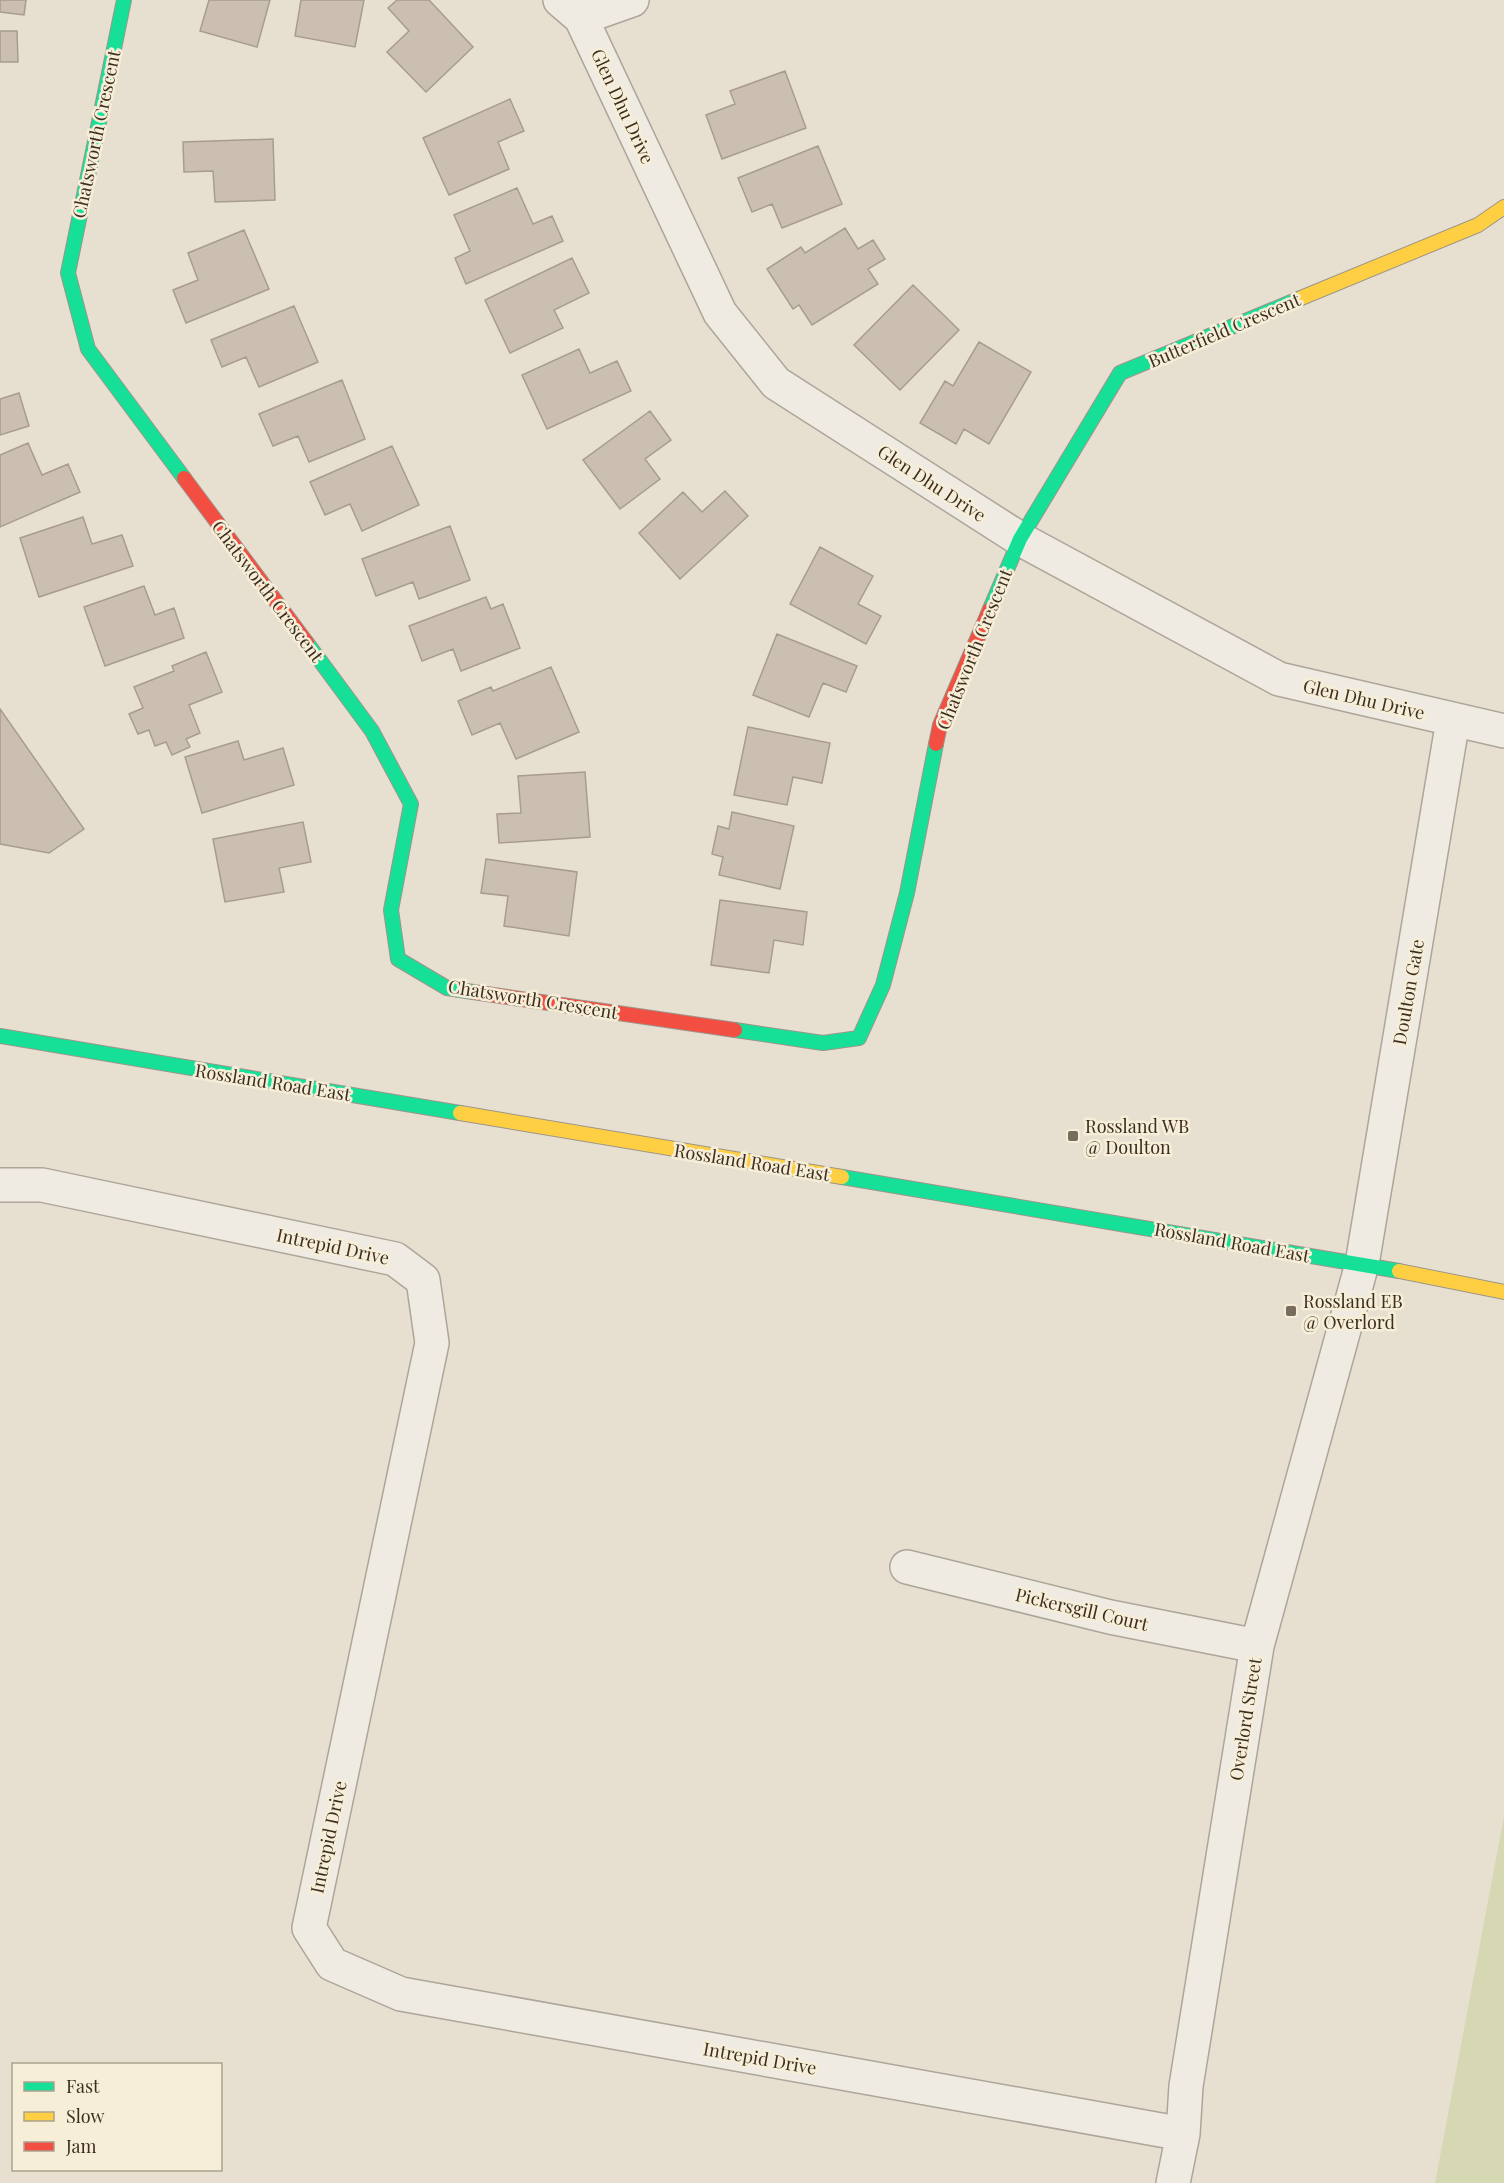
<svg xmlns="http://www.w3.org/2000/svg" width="1504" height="2183" viewBox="0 0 1504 2183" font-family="'Playfair Display',serif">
<rect width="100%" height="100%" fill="#e7e0d1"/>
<path fill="#d6d7b3" d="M 1504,1816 L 1504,2183 L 1435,2183 Z"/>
<path fill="#cbbfb2" stroke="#a89c90" stroke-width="1.5" d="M 0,0 L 26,0 L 24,15 L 0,12 Z
M 209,0 L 270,0 L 257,47 L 200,31 Z
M 301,0 L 364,0 L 355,47 L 295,36 Z
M 397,0 L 429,0 L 473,47 L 426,92 L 387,52 L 409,31 L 388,8 Z
M 0,31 L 17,31 L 18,62 L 0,62 Z
M 785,71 L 806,128 L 722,159 L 706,115 L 735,104 L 730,91 Z
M 510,99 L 524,131 L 498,142 L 509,169 L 449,195 L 423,138 Z
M 273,139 L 275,200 L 215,202 L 213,171 L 184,172 L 183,142 Z
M 818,146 L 842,204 L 782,228 L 772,204 L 752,212 L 738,178 Z
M 517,188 L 533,224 L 552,216 L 563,241 L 466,284 L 455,258 L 470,251 L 454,215 Z
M 845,228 L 858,249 L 873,240 L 885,259 L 868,269 L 878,284 L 812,325 L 799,305 L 793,309 L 767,269 L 801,247 L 805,253 Z
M 244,230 L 269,289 L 186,323 L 173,290 L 198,280 L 188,253 Z
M 572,258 L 589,293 L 554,310 L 563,328 L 510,353 L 485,300 Z
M 913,285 L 959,330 L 900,390 L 854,345 Z
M 294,306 L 318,362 L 259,387 L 246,357 L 222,367 L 211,340 Z
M 979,342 L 1031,372 L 989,444 L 964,429 L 956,444 L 920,423 L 945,381 L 953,386 Z
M 579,349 L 590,373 L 617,361 L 631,391 L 547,429 L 522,375 Z
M 342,380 L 365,439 L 309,462 L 298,436 L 273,446 L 259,414 Z
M 19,393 L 29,426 L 0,435 L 0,399 Z
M 650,411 L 671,440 L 645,459 L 660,479 L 620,509 L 583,460 Z
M 28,443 L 42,475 L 68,464 L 80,492 L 0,527 L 0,455 Z
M 392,446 L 419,505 L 362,531 L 350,504 L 325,515 L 310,482 Z
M 725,491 L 748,516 L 680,579 L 639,533 L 683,492 L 702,512 Z
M 83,517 L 92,544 L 122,535 L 133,566 L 39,597 L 20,538 Z
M 450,526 L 470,580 L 419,599 L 413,582 L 376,596 L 362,559 Z
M 820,547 L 873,576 L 858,604 L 881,616 L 866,644 L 790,604 Z
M 144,586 L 155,615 L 174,608 L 184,638 L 105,666 L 84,607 Z
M 486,597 L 491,609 L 503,604 L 520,648 L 461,671 L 453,649 L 422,661 L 409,626 Z
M 777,634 L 857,666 L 846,692 L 823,683 L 809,717 L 753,695 Z
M 206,652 L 222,692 L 189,705 L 200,733 L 186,739 L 190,747 L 172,755 L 166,742 L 155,746 L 149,730 L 138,734 L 129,714 L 143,708 L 134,687 L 174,671 L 172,666 Z
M 551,667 L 579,732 L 516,759 L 500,723 L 472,735 L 458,701 L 491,687 L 493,691 Z
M 0,709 L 84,829 L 49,853 L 0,844 Z
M 748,727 L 830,743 L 822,783 L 793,777 L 787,805 L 734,795 Z
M 238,741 L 244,760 L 283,748 L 294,785 L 202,813 L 185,757 Z
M 585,772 L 590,837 L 499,843 L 497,814 L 521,813 L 518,776 Z
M 732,812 L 794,826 L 780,889 L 719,875 L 723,857 L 712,854 L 718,826 L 729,829 Z
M 303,822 L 311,862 L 279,868 L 284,892 L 225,902 L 213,839 Z
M 486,859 L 577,872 L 569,936 L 504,926 L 508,896 L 481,893 Z
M 720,900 L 807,912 L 803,945 L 774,940 L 769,973 L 711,965 Z"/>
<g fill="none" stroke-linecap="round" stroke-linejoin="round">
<defs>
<path id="street" d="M 560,0 L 581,18 L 720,313 L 776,383 L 1020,539 L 1279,679 L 1504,731
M 581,18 L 632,0
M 0,1185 L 42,1185 L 395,1259 L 423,1280 L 432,1343 L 309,1928 L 332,1964 L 401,1994 L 1183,2134
M 907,1567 L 1110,1617 L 1257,1646
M 1173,2183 L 1183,2134 L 1186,2086 L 1257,1646 L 1362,1264 L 1453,720"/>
<path id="fast" d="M 124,0 L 68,273 L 88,349 L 184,478
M 990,609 L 1020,539 L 1120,373 L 1301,298
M 307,643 L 372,731 L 411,804 L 391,910 L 398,959 L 447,988 L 473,992
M 735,1030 L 823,1043 L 859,1038 L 883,985 L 907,893 L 936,744
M 0,1036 L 460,1113
M 842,1177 L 1399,1271"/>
<path id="slow" d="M 1301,298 L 1478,225 L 1504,207
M 460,1113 L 842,1177
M 1399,1271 L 1504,1292"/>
<path id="jam" d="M 184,478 L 307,643
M 936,744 L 940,725 L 990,609
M 473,992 L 735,1030"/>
</defs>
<use href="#street" stroke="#ada599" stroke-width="36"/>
<use href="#fast" stroke="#9c958a" stroke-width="16"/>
<use href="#slow" stroke="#9c958a" stroke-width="16"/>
<use href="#jam" stroke="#9c958a" stroke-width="16"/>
<use href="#street" stroke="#efebe3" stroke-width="33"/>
<use href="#fast" stroke="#16e098" stroke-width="14"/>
<use href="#slow" stroke="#ffcf43" stroke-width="14"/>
<use href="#jam" stroke="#f24e42" stroke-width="14"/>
</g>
<g fill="#786c5e" stroke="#f7eed8" stroke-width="2">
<rect x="1067" y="1130" width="12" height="12" rx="3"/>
<rect x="1285" y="1305" width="12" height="12" rx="3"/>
</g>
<g text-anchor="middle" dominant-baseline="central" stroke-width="5" stroke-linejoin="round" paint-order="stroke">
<g font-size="18" fill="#3d2e20" stroke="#f7eed8">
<text transform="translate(623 106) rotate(65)">Glen Dhu Drive</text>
<text transform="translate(96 134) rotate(-78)">Chatsworth Crescent</text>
<text transform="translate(1224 330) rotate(-23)">Butterfield Crescent</text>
<text transform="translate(932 483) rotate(33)">Glen Dhu Drive</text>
<text transform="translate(268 591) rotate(53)">Chatsworth Crescent</text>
<text transform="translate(974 649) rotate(-68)">Chatsworth Crescent</text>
<text transform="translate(1364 699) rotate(13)">Glen Dhu Drive</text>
<text transform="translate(1408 992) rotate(-80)">Doulton Gate</text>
<text transform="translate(533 999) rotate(9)">Chatsworth Crescent</text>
<text transform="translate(273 1082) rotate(9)">Rossland Road East</text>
<text transform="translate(752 1162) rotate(9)">Rossland Road East</text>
<text transform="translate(1232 1242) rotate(10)">Rossland Road East</text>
<text transform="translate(333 1246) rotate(12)">Intrepid Drive</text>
<text transform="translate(1082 1609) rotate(13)">Pickersgill Court</text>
<text transform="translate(1245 1719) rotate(-81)">Overlord Street</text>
<text transform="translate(328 1837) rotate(-78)">Intrepid Drive</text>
<text transform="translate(760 2058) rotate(10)">Intrepid Drive</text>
</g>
<g font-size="18" fill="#3d2e20" stroke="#f7eed8" text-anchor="start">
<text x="1085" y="1126">Rossland WB<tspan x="1085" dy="21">@ Doulton</tspan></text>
<text x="1303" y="1301">Rossland EB<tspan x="1303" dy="21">@ Overlord</tspan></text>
</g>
</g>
<rect x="12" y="2063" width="210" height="108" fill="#f7eed8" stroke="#ada18e" stroke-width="1.5"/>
<rect x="24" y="2082" width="30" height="9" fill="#16e098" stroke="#ada18e" stroke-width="1.5"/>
<text x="66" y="2093" font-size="18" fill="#3d2e20">Fast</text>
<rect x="24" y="2112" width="30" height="9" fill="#ffcf43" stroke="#ada18e" stroke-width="1.5"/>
<text x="66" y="2123" font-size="18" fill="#3d2e20">Slow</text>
<rect x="24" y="2142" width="30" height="9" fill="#f24e42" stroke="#ada18e" stroke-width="1.5"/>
<text x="66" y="2153" font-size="18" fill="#3d2e20">Jam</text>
</svg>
